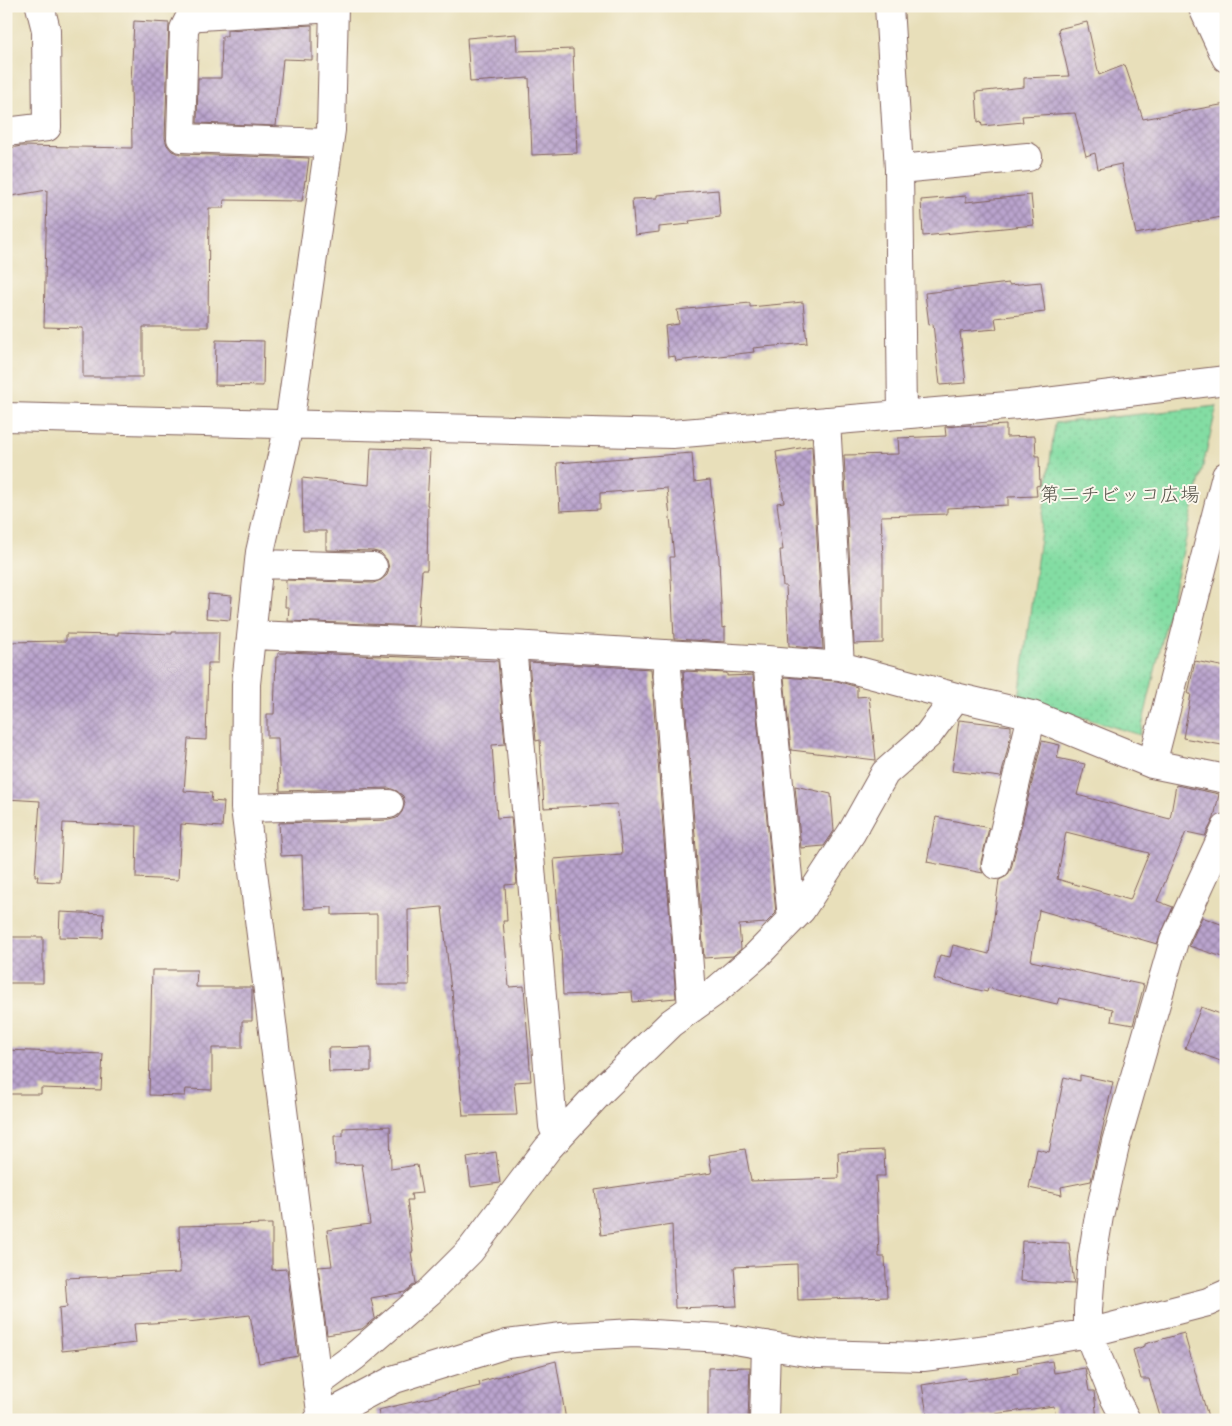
<svg xmlns="http://www.w3.org/2000/svg" width="1232" height="1426" viewBox="0 0 1232 1426" font-family="Dekko,'Klee One',sans-serif">
<defs>
<pattern id="park-dots" width="8" height="8" patternUnits="userSpaceOnUse" patternTransform="scale(1.25)"><rect width="8" height="8" fill="#83dda3"/><path d="M2 2h.1M6 6h.1" fill="none" stroke="#73bd8c" stroke-width="1.8" stroke-linecap="round"/></pattern>
<pattern id="building-cross-hatch" width="8" height="8" patternUnits="userSpaceOnUse" patternTransform="scale(1.25)"><rect width="8" height="8" fill="#baa4ce"/><path d="M0 0l8 8M0 8l8-8" fill="none" stroke="#9985a7"/></pattern>
</defs>
<rect width="100%" height="100%" fill="#fbf7ec"/>
<filter id="ink" filterUnits="userSpaceOnUse"><feTurbulence type="fractalNoise" baseFrequency=".02" numOctaves="2"/><feDisplacementMap in="SourceGraphic" scale="10" xChannelSelector="R" yChannelSelector="G"/><feConvolveMatrix kernelMatrix="1 2 1 2 8 2 1 2 1" color-interpolation-filters="sRGB"/></filter>
<filter id="wash" filterUnits="userSpaceOnUse"><feTurbulence type="fractalNoise" baseFrequency=".0096" numOctaves="4" result="noise"/><feDisplacementMap in="SourceGraphic" scale="20" xChannelSelector="R" yChannelSelector="G"/><feGaussianBlur stdDeviation="1.12" result="paint"/><feColorMatrix in="noise" values="0 0 0 0 0 0 0 0 0 0 0 0 0 0 0 0 0 1.4 0 .05"/><feComposite in="paint" operator="in"/></filter>
<g filter="url(#wash)">
<rect width="100%" height="100%" fill="#e8dfba"/>
<path fill="url(#park-dots)" stroke="#667e67" d="M 1217,406 L 1140,735 L 1019,698 L 1055,423 Z"/>
<g id="blocks">
<path fill="url(#building-cross-hatch)" fill-rule="evenodd" d="M 134,21 L 169,23 L 165,138 L 167,145 L 172,151 L 180,154 L 309,158 L 306,181 L 305,180 L 302,201 L 224,200 L 223,208 L 209,208 L 208,327 L 143,327 L 143,377 L 83,377 L 83,328 L 44,327 L 47,190 L 6,197 L 6,149 L 21,146 L 132,148 L 131,82 Z
M 1087,22 L 1099,75 L 1125,65 L 1143,119 L 1226,104 L 1226,216 L 1136,234 L 1121,164 L 1098,169 L 1095,153 L 1086,156 L 1075,113 L 1022,116 L 1023,122 L 982,126 L 981,121 L 978,122 L 976,92 L 1024,87 L 1024,78 L 1069,76 L 1058,29 Z
M 312,25 L 312,60 L 283,59 L 276,126 L 197,123 L 198,78 L 221,78 L 222,36 L 227,36 L 227,30 Z
M 516,34 L 517,51 L 573,49 L 577,153 L 532,155 L 529,78 L 470,82 L 467,38 Z
M 718,190 L 720,217 L 689,221 L 690,224 L 659,227 L 659,232 L 635,235 L 632,199 L 657,198 L 657,195 Z
M 1031,195 L 1034,225 L 923,236 L 921,200 L 966,196 L 966,202 Z
M 1041,282 L 1045,312 L 995,318 L 997,329 L 960,332 L 966,383 L 940,385 L 933,324 L 929,325 L 925,293 L 1009,283 L 1009,285 Z
M 803,302 L 807,343 L 753,348 L 754,352 L 676,361 L 675,356 L 668,357 L 665,326 L 679,324 L 677,310 L 750,303 L 750,307 Z
M 216,340 L 264,341 L 263,386 L 215,385 Z
M 971,425 L 971,427 L 1006,425 L 1006,437 L 1035,436 L 1036,456 L 1039,456 L 1040,485 L 1036,486 L 1037,496 L 1008,497 L 1008,505 L 947,508 L 947,514 L 881,516 L 883,558 L 883,643 L 854,644 L 844,455 L 899,454 L 898,438 L 946,436 L 945,427 Z
M 812,446 L 823,649 L 789,646 L 786,586 L 783,586 L 780,550 L 783,550 L 777,503 L 784,502 L 776,452 Z
M 371,448 L 430,450 L 427,505 L 428,505 L 427,570 L 422,570 L 418,626 L 288,621 L 289,607 L 285,607 L 286,580 L 373,583 L 381,580 L 387,575 L 389,568 L 387,560 L 381,553 L 373,551 L 326,550 L 326,531 L 303,531 L 302,478 L 369,485 Z
M 692,453 L 694,482 L 710,480 L 719,559 L 722,628 L 725,627 L 725,642 L 674,639 L 670,557 L 674,557 L 667,488 L 600,493 L 600,509 L 560,511 L 557,463 Z
M 208,594 L 232,596 L 230,620 L 206,618 Z
M 118,632 L 172,634 L 172,632 L 219,632 L 218,663 L 208,663 L 206,740 L 188,739 L 184,791 L 212,793 L 211,801 L 224,802 L 222,827 L 181,824 L 178,880 L 136,878 L 137,826 L 63,823 L 60,882 L 37,881 L 38,876 L 35,876 L 40,801 L 6,799 L 6,642 L 66,641 L 66,634 L 118,635 Z
M 286,652 L 498,661 L 505,744 L 492,745 L 497,818 L 511,817 L 517,884 L 505,885 L 507,921 L 503,921 L 509,987 L 524,986 L 531,1081 L 514,1082 L 517,1115 L 463,1116 L 452,990 L 451,991 L 442,907 L 408,910 L 409,985 L 377,985 L 377,914 L 332,915 L 332,907 L 304,909 L 302,855 L 281,856 L 279,823 L 389,820 L 397,818 L 402,812 L 405,803 L 403,796 L 397,791 L 389,788 L 280,791 L 278,738 L 267,738 L 267,714 L 274,714 L 276,657 L 278,657 L 278,653 L 286,653 Z
M 1195,661 L 1226,667 L 1226,743 L 1223,742 L 1222,745 L 1183,738 L 1191,694 L 1188,694 Z
M 529,662 L 651,669 L 676,998 L 633,1002 L 632,992 L 563,995 L 561,946 L 554,859 L 622,854 L 617,804 L 544,808 L 540,740 L 536,741 Z
M 683,671 L 727,673 L 727,676 L 753,675 L 776,913 L 766,923 L 739,925 L 741,949 L 733,956 L 704,958 Z
M 784,677 L 837,681 L 857,687 L 857,697 L 869,696 L 876,760 L 791,750 Z
M 959,720 L 1011,726 L 1011,734 L 1001,777 L 952,771 Z
M 1042,741 L 1060,745 L 1057,758 L 1085,764 L 1077,795 L 1170,819 L 1176,785 L 1219,794 L 1214,818 L 1205,836 L 1186,832 L 1157,901 L 1173,907 L 1157,944 L 1039,910 L 1031,961 L 1144,985 L 1133,1025 L 1111,1021 L 1113,1009 L 1059,998 L 1057,1004 L 988,988 L 987,992 L 934,979 L 940,955 L 950,957 L 953,945 L 989,954 L 999,880 L 1007,876 L 1011,869 ZM 1066,832 L 1149,853 L 1130,900 L 1057,879 Z
M 795,786 L 831,794 L 834,831 L 824,846 L 801,848 Z
M 936,817 L 989,828 L 981,862 L 981,869 L 983,873 L 927,862 Z
M 60,912 L 104,914 L 103,938 L 59,937 Z
M 1202,917 L 1226,926 L 1226,958 L 1189,946 Z
M 6,937 L 43,937 L 43,983 L 6,983 Z
M 152,970 L 197,970 L 196,987 L 252,987 L 252,1021 L 242,1021 L 242,1048 L 212,1048 L 212,1090 L 186,1089 L 185,1096 L 149,1095 Z
M 1201,1007 L 1226,1016 L 1226,1063 L 1185,1048 Z
M 371,1047 L 371,1071 L 329,1072 L 328,1048 Z
M 6,1050 L 103,1054 L 101,1090 L 41,1088 L 41,1094 L 6,1094 Z
M 1080,1075 L 1113,1082 L 1091,1181 L 1061,1187 L 1062,1195 L 1029,1188 L 1037,1149 L 1049,1152 L 1064,1077 L 1080,1081 Z
M 390,1126 L 391,1169 L 417,1165 L 422,1193 L 411,1194 L 412,1200 L 407,1200 L 413,1252 L 411,1252 L 416,1283 L 405,1292 L 371,1298 L 375,1318 L 362,1329 L 327,1335 L 318,1267 L 332,1266 L 327,1230 L 370,1224 L 362,1164 L 335,1165 L 334,1136 L 343,1136 L 343,1128 Z
M 745,1149 L 751,1181 L 839,1178 L 838,1152 L 884,1150 L 885,1176 L 876,1176 L 879,1257 L 885,1257 L 887,1297 L 798,1300 L 797,1264 L 734,1267 L 737,1306 L 675,1308 L 672,1225 L 601,1235 L 595,1190 L 712,1173 L 709,1155 Z
M 496,1152 L 500,1183 L 471,1187 L 467,1157 Z
M 272,1224 L 272,1270 L 287,1269 L 298,1356 L 259,1363 L 250,1315 L 188,1322 L 188,1321 L 134,1324 L 136,1343 L 62,1351 L 59,1308 L 67,1307 L 65,1278 L 180,1273 L 179,1226 Z
M 1022,1241 L 1069,1243 L 1074,1284 L 1020,1281 Z
M 1184,1333 L 1200,1389 L 1209,1420 L 1161,1420 L 1149,1379 L 1141,1379 L 1133,1350 L 1145,1346 L 1145,1344 Z
M 556,1361 L 566,1420 L 380,1420 L 378,1410 L 480,1386 L 479,1382 Z
M 1052,1361 L 1054,1373 L 1085,1368 L 1089,1391 L 1094,1391 L 1097,1420 L 1056,1420 L 1054,1406 L 951,1420 L 928,1420 L 922,1385 L 966,1378 L 967,1381 L 1018,1373 L 1017,1367 Z
M 750,1367 L 748,1420 L 708,1420 L 708,1368 Z"/>
</g>
</g>
<g filter="url(#ink)">
<use href="#blocks" fill-opacity="0" stroke="#81625d" stroke-width="1"/>
<g fill="none" stroke-linecap="round" stroke-linejoin="round">
<defs>
<path id="minor" d="M 889,6 L 899,169 L 902,415
M 1202,6 L 1226,58
M 6,132 L 47,127 L 46,30 L 40,6
M 329,143 L 181,138 L 184,29 L 190,17 L 200,16 L 334,8
M 899,169 L 1028,157
M 6,417 L 672,434 L 1030,404 L 1226,380
M 826,421 L 840,666
M 259,564 L 373,567
M 252,635 L 512,645 L 767,660 L 840,666 L 956,697
M 512,645 L 553,1126 L 558,1138
M 666,654 L 692,1008
M 767,660 L 792,919
M 1152,764 L 1226,476
M 245,808 L 389,804
M 996,865 L 1032,715
M 317,1384 L 355,1356 L 429,1292 L 470,1251 L 548,1148 L 602,1090 L 671,1023 L 713,993 L 756,956 L 801,910 L 852,832 L 885,773 L 928,735 L 956,697 L 1032,715 L 1152,764 L 1226,779
M 318,1420 L 395,1379 L 507,1344 L 562,1337 L 634,1333 L 723,1338 L 818,1354 L 923,1357 L 1027,1344 L 1088,1333 L 1208,1302 L 1226,1294
M 322,1420 L 245,808 L 246,684 L 260,552 L 289,425 L 331,130 L 334,6
M 764,1420 L 766,1345
M 1126,1420 L 1113,1395 L 1088,1333 L 1088,1310 L 1092,1258 L 1099,1216 L 1116,1142 L 1174,941 L 1226,828"/>
</defs>
<use href="#minor" stroke="#81625d" stroke-width="30"/>
<use href="#minor" stroke="#fff" stroke-width="28"/>
</g>
</g>
<g text-anchor="middle" dominant-baseline="central" stroke-width="4" stroke-linejoin="round" paint-order="stroke">
<g font-size="20" fill="#5b584f" stroke="#fbf7ec">
<text x="1120" y="497">第二チビッコ広場</text>
</g>
</g>
<rect width="1232" height="1426" fill="none" stroke="#fbf7ec" stroke-width="25"/>
</svg>
